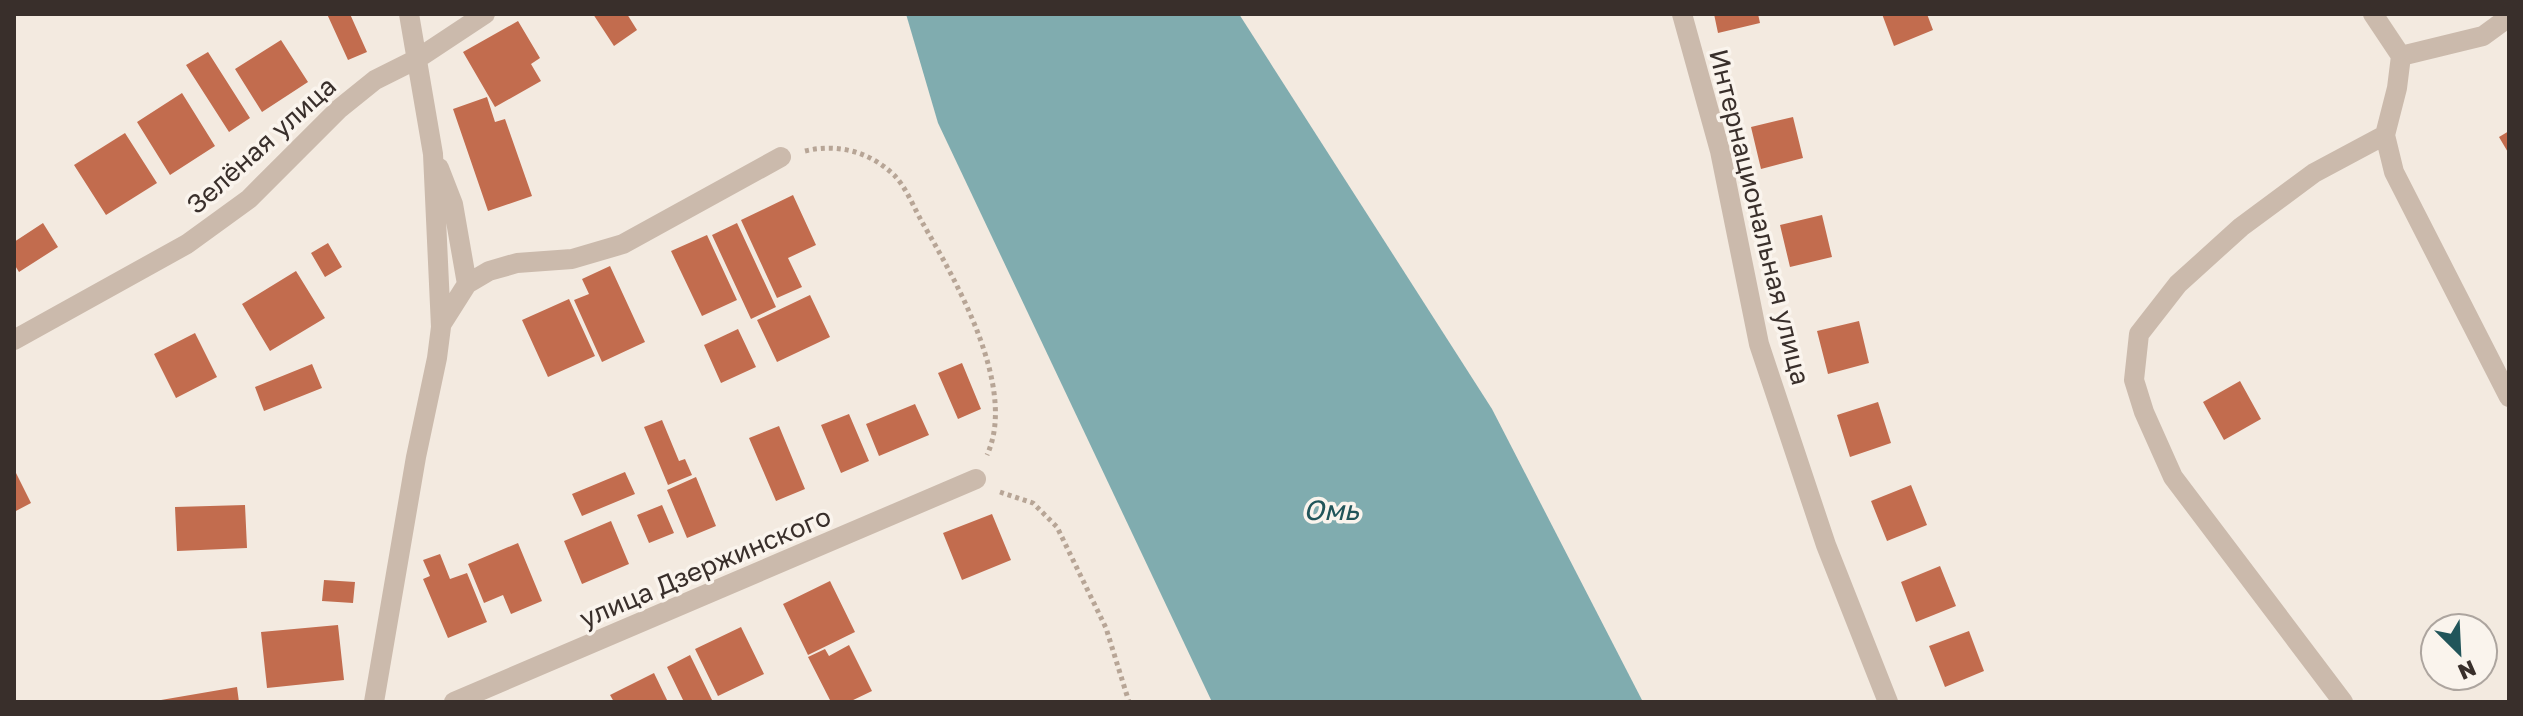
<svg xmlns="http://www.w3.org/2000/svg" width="2523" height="716" viewBox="0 0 2523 716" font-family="'Golos Text',sans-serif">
<rect width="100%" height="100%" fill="#f3eae0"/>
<path fill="#80acaf" d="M 906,14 L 1239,14 L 1492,409 L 1643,702 L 1212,702 L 938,123 Z"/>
<path fill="#c26c4e" d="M 327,14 L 350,14 L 367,52 L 348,60 Z
M 593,14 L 627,14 L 637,30 L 614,46 Z
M 1714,14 L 1758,14 L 1760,23 L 1718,33 Z
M 1882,14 L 1927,14 L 1933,30 L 1894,46 Z
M 518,21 L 540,58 L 531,64 L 541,81 L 495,107 L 463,52 Z
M 281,40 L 308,82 L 262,112 L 235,69 Z
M 208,52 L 250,118 L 229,132 L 186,65 Z
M 182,93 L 215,146 L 170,175 L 137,122 Z
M 487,97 L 495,122 L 505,119 L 532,196 L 488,211 L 453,109 Z
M 1793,117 L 1803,158 L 1761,169 L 1751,127 Z
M 2509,131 L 2509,154 L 2499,137 Z
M 125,133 L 157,183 L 106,215 L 74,165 Z
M 793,195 L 816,245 L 788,258 L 802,287 L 777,298 L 741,220 Z
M 1822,215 L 1832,257 L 1790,267 L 1780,225 Z
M 43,223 L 58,247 L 19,272 L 14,264 L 14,242 Z
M 737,223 L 776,307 L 751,319 L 712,235 Z
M 707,235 L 737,300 L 702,316 L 671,251 Z
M 328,243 L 342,267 L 325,277 L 311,253 Z
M 610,266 L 645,342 L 602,362 L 574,300 L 589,294 L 582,279 Z
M 296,271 L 325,318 L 270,351 L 242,304 Z
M 810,295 L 830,337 L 777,362 L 757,320 Z
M 569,299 L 595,356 L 548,377 L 522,320 Z
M 1859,321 L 1869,363 L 1828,374 L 1817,331 Z
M 738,329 L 756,367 L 721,383 L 704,345 Z
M 195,333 L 217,377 L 176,398 L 154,354 Z
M 962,363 L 981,409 L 958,419 L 938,373 Z
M 312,364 L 322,388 L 264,411 L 255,387 Z
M 2240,381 L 2261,419 L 2224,440 L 2203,402 Z
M 1878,402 L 1891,443 L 1850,457 L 1837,415 Z
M 915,404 L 929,435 L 879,456 L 866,424 Z
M 849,414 L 869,461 L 841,473 L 821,425 Z
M 662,420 L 679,461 L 685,459 L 692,475 L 668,485 L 644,427 Z
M 779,426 L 805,489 L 776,501 L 749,438 Z
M 14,469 L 31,503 L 14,512 Z
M 625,472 L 635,494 L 582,516 L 572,494 Z
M 696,477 L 716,526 L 687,538 L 667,490 Z
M 1911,485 L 1927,525 L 1887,541 L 1871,501 Z
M 245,505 L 247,548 L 177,551 L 175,507 Z
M 662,505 L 674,533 L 649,543 L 637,515 Z
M 992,514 L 1011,560 L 962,580 L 943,533 Z
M 611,521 L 629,564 L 582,584 L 564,541 Z
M 518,543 L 542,601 L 511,614 L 503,595 L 484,603 L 468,564 Z
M 440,554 L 450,579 L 467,573 L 487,622 L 448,638 L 423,579 L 430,576 L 423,560 Z
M 1940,566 L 1956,606 L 1916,622 L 1901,582 Z
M 324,580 L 355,582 L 353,603 L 322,601 Z
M 830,581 L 855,632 L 808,655 L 783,604 Z
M 338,625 L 344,680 L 267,688 L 261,632 Z
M 741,627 L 764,674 L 718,696 L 695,649 Z
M 1969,631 L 1984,671 L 1945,687 L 1929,646 Z
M 849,645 L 872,691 L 849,702 L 831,702 L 808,657 L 825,649 L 829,656 Z
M 690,655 L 713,702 L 684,702 L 667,667 Z
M 654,673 L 668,702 L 614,702 L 610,695 Z
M 237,687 L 239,702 L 161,702 L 161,700 Z"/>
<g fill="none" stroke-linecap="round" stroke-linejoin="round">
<path stroke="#b7a596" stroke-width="5" stroke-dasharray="4 4" stroke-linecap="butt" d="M 805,151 C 838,143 870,152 894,175 C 906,187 914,208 922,222 C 956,281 1018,388 987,455
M 1000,492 L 1033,503 L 1057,527 L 1106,628 L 1129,702"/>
<path stroke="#cbbaac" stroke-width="20" d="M 1682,14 L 1720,151 L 1759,344 L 1826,545 L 1888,702
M 2373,14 L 2401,56 L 2397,88 L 2385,135 L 2394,172 L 2509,397
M 2401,56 L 2483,36 L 2509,17
M 439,168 L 453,204 L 467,284
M 441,325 L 467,284 L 489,271 L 517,263 L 572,259 L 623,244 L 781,157
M 14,340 L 187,244 L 249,199 L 339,109 L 375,80 L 417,59 L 485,14
M 374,702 L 416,457 L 437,358 L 441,327 L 433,154 L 409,14
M 454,702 L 976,479
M 2343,702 L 2173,477 L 2144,412 L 2134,380 L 2139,334 L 2178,284 L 2241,227 L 2314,173 L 2385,135"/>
</g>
<g text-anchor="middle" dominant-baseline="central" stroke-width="7" stroke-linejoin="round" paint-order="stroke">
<g font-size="26" fill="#392f2b" stroke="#faf4ed">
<text transform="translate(261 145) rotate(-42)">Зелёная улица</text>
<text transform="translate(1760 217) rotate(76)">Интернациональная улица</text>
<text transform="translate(705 567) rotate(-23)">улица Дзержинского</text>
</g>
<g font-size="28" font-style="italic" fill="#21555a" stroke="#faf4ed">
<text x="1331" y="509">Омь</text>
</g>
</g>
<rect width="2523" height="716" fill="none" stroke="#392f2b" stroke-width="32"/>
<g transform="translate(2459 652) rotate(156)"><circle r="38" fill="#faf4ed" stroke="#ada59f" stroke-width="2"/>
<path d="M0-6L14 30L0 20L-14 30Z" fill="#21555a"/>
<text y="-12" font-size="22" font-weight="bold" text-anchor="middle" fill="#392f2b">N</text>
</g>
</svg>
